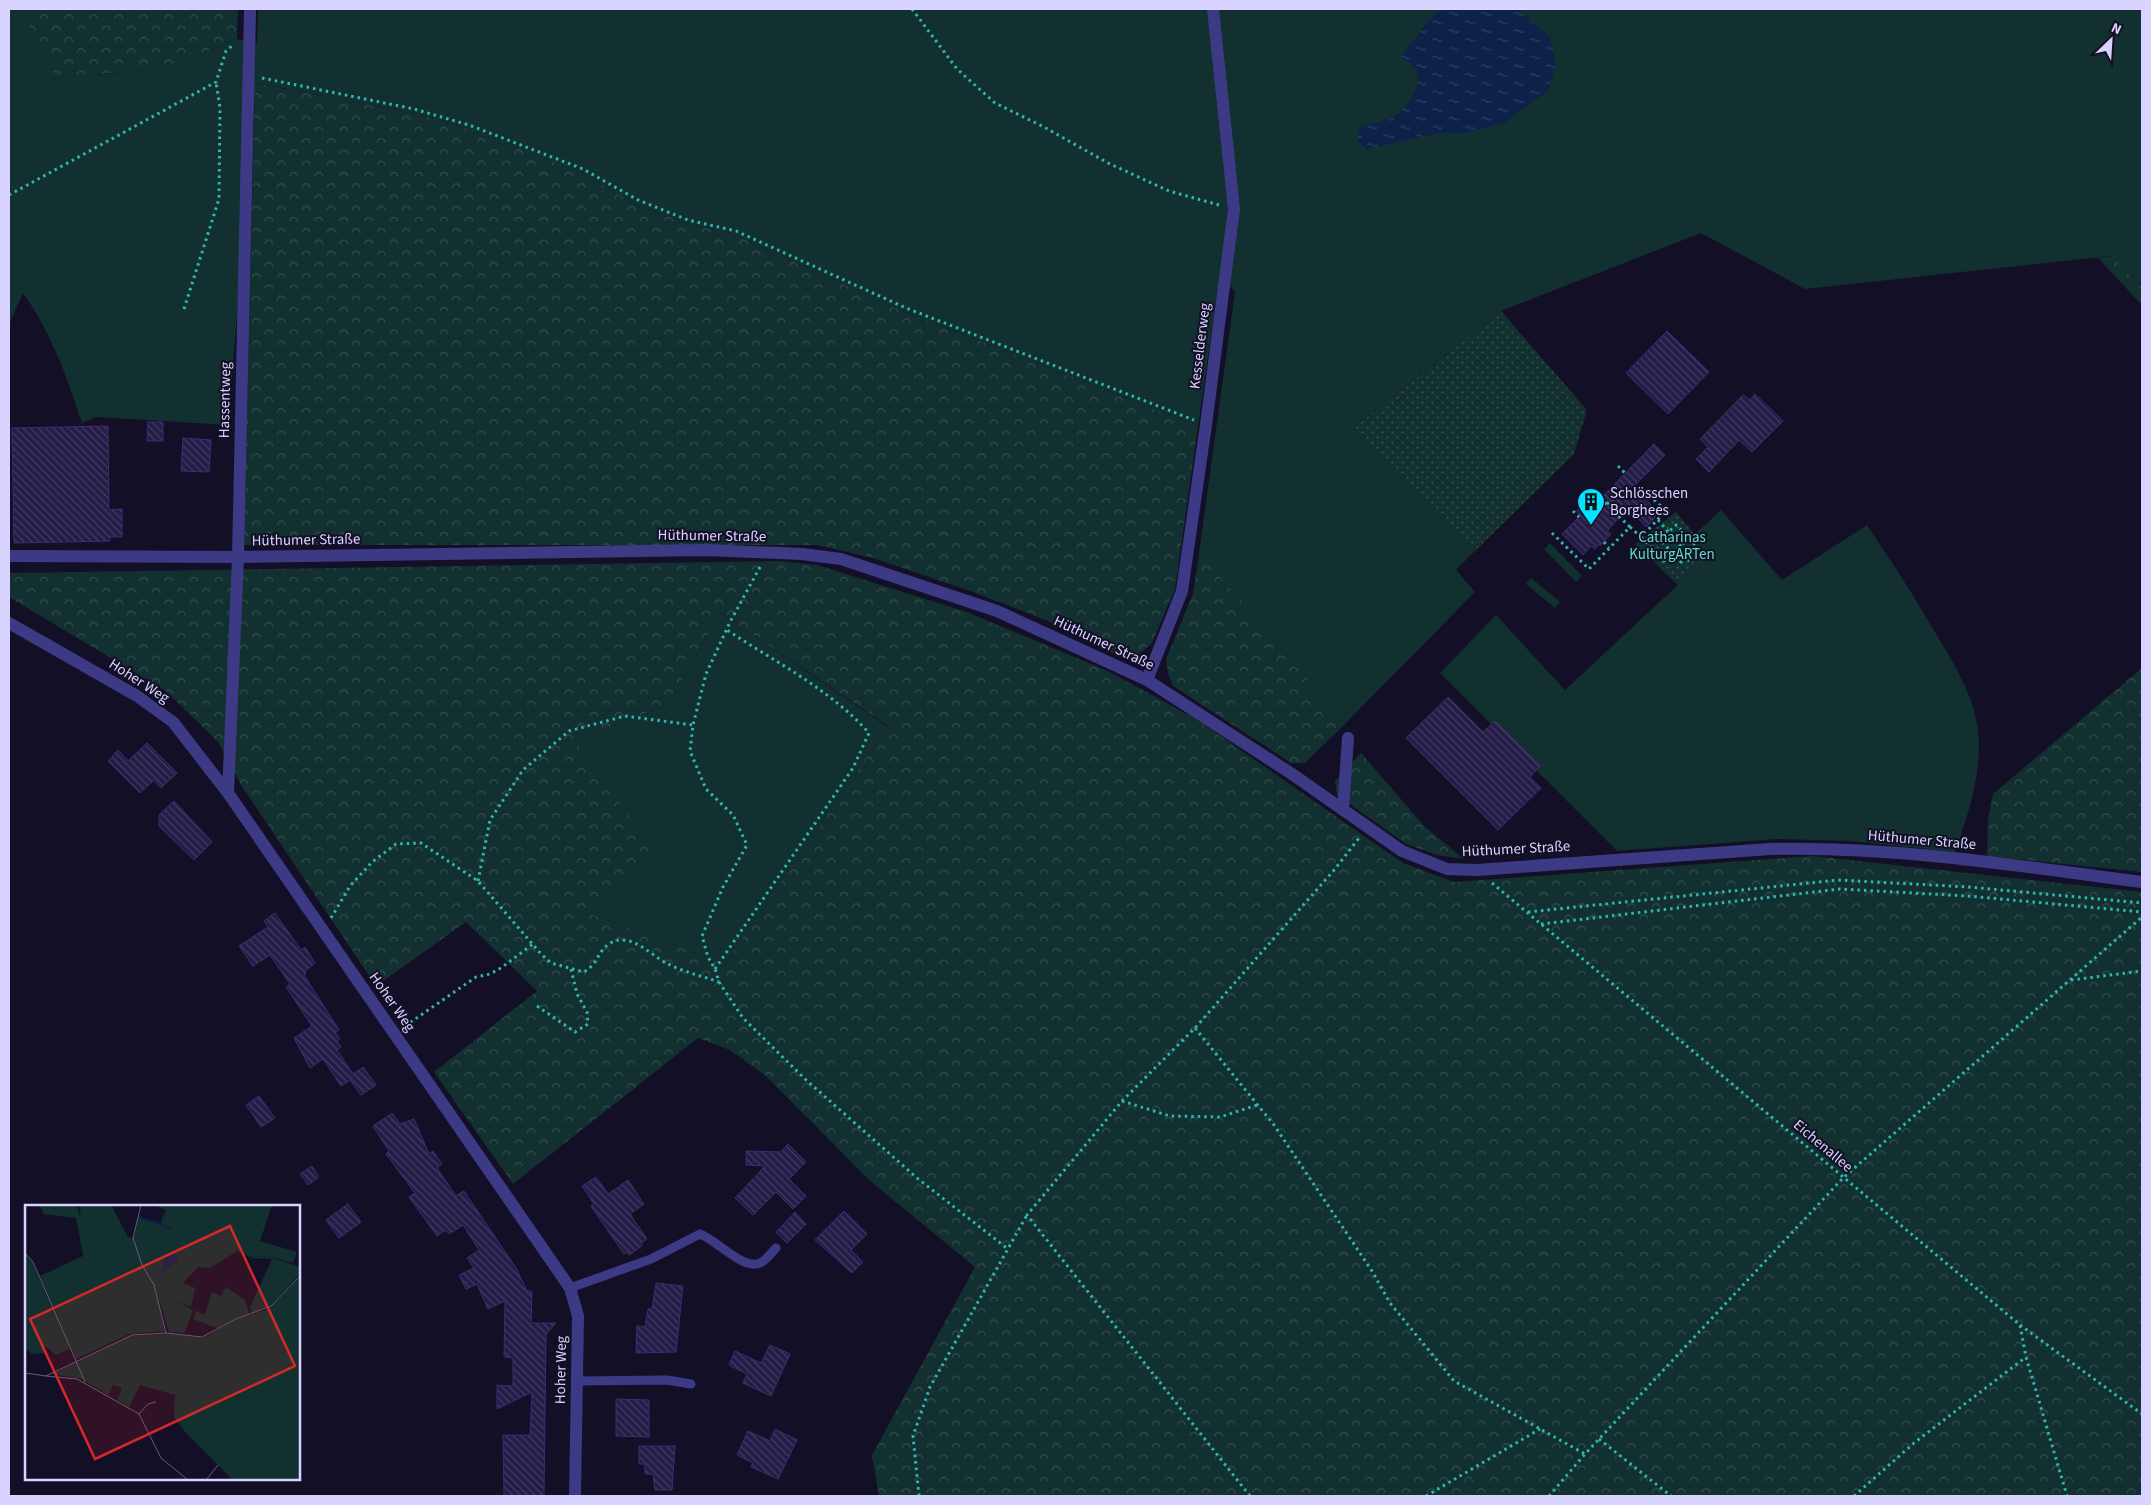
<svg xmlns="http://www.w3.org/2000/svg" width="2151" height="1505" viewBox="0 0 2151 1505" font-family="'Source Sans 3',sans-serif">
<defs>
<pattern id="forest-crowns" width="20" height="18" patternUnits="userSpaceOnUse" patternTransform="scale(1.25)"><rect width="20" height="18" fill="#12302f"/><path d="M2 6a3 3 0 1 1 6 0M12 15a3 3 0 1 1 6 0" fill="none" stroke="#344d4e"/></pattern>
<pattern id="park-dots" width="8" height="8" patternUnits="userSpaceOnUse" patternTransform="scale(1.25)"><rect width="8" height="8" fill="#12302f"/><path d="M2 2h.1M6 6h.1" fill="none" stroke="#344d4e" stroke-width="1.8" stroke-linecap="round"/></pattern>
<pattern id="water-ripples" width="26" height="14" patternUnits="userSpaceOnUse" patternTransform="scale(1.25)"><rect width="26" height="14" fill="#0c2248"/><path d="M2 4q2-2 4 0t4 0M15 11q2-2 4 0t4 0" fill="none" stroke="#2f4163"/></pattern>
<pattern id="building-back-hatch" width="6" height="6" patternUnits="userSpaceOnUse" patternTransform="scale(1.25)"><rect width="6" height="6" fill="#241b47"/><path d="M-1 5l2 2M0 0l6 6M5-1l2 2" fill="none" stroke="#433b63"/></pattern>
</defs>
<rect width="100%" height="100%" fill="#130f26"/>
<path fill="#12302f" d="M 9,9 L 20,9 L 57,78 L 167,68 L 237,39 L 257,43 L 258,9 L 2142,9 L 2142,288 L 2111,256 L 1805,289 L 1701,233 L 1501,311 L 1355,426 L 1474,552 L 1456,570 L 1475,592 L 1340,729 L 1298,689 L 1306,680 L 1199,553 L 1235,292 L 1220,274 L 1198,426 L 892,307 L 735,235 L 689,224 L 634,204 L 587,175 L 458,125 L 412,113 L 256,83 L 228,425 L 96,417 L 82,423 C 67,377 51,332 23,293 L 9,325 Z
M 1721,510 L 1782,580 L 1867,525 C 1891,561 1915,597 1936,634 C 1956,667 1978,702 1979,742 C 1979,781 1968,816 1955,852 L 1852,841 L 1776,839 L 1617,851 L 1536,770 L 1540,766 L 1495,721 L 1491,724 L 1440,673 L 1496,615 L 1565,690 L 1711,554 L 1694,535 Z
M 1550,543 L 1582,576 L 1576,582 L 1544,549 Z
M 1531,578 L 1560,602 L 1555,608 L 1526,584 Z
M 721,613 L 888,727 L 725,964 L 591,914 L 574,741 L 667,705 Z"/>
<path fill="url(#forest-crowns)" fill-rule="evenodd" d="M 20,9 L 238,9 L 237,39 L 167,68 L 56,78 Z
M 255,83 L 412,113 L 458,125 L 515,146 L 587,175 L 634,204 L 689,224 L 735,235 L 892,307 L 1198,426 L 1175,589 L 1152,643 L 1137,656 L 1118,656 L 1048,621 L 976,593 L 873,558 L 817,545 L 244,545 Z
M 2112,256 L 2142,288 L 2142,305 L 2098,258 Z
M 1199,553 L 1308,678 L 1298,689 L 1340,729 L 1305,763 L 1291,763 L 1173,686 L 1168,674 L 1166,659 L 1193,594 Z
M 780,561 L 817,565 L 967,612 L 1110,672 L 1196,719 L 1403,863 L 1454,882 L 1812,856 L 2142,892 L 2142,1496 L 879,1496 L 872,1455 L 975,1267 L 869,1180 L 766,1076 L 730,1050 L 698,1038 L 513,1184 L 434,1072 L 537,991 L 466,922 L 376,986 L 241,785 L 219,743 L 166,691 L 9,597 L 9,573 ZM 721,613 L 888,726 L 725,964 L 591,914 L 652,847 L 574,741 L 667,705 Z
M 2142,668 L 2142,872 L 1987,856 L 1988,819 L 1993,794 Z
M 1361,753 L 1425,827 L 1464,859 L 1437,855 L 1406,844 L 1337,795 L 1335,781 Z"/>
<path fill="url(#park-dots)" d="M 1501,311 L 1587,410 L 1574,454 L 1474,552 L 1354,427 Z
M 1676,512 L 1711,554 L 1678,585 L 1635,544 Z"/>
<path fill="url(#water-ripples)" d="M 1440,9 L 1517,9 L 1550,37 L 1556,64 L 1549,90 L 1504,123 L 1465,133 L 1439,133 L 1367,149 L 1358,142 L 1358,132 L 1362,126 C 1372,123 1384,122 1393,117 C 1407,110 1426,82 1414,67 C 1411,63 1405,60 1401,57 L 1428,21 Z"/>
<path fill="url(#building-back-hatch)" stroke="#3b2d73" d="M 1667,331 L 1709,372 L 1668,414 L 1626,373 Z
M 1755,394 L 1783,421 L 1752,452 L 1739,440 L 1709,472 L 1696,459 L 1708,447 L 1700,439 L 1743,395 L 1750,400 Z
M 148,422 L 163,422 L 163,441 L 147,441 Z
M 108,426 L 109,510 L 122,509 L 122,537 L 110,537 L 110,541 L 14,543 L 12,428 Z
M 183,438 L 211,440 L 209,472 L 181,471 Z
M 1654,444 L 1665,455 L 1633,487 L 1659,513 L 1646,527 L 1628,508 L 1607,531 L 1611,534 L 1600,546 L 1599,544 L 1595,549 L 1591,546 L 1583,555 L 1562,534 L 1580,516 L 1577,511 L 1579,508 L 1584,512 L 1595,502 L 1596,503 Z
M 1448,697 L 1483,732 L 1495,721 L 1540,766 L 1530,777 L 1541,788 L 1498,830 L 1406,738 Z
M 147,743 L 177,773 L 161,788 L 154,780 L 140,793 L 108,761 L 118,750 L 128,761 Z
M 174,801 L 212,842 L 194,860 L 159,826 L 159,815 Z
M 275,913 L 301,950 L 305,947 L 315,963 L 305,971 L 306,973 L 304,975 L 339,1030 L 335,1032 L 340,1039 L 337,1041 L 341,1047 L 337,1050 L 353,1074 L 363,1067 L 376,1085 L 361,1095 L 350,1080 L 341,1086 L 323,1059 L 310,1068 L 294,1038 L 312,1026 L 286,987 L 290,984 L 270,955 L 253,966 L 239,946 L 268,927 L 264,921 Z
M 259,1096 L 275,1118 L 261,1127 L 246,1105 Z
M 392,1113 L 400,1124 L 414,1119 L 429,1154 L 433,1151 L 442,1164 L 437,1168 L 456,1196 L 464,1191 L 516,1268 L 527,1291 L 532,1291 L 531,1323 L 556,1323 L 546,1334 L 544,1496 L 504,1496 L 503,1435 L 530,1435 L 532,1392 L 497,1409 L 497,1385 L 513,1386 L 513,1358 L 504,1357 L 505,1301 L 488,1309 L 477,1284 L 466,1289 L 459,1275 L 474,1268 L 467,1258 L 479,1250 L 463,1225 L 449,1234 L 446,1230 L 437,1236 L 409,1197 L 415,1193 L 386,1154 L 389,1151 L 373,1126 Z
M 788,1144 L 806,1162 L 789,1179 L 806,1196 L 793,1209 L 776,1192 L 753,1215 L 735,1198 L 765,1166 L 746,1165 L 746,1151 L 781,1152 Z
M 312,1166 L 319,1177 L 308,1185 L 300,1174 Z
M 596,1177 L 608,1194 L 628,1180 L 644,1204 L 630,1214 L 647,1239 L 641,1243 L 643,1245 L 629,1255 L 627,1252 L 624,1254 L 591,1206 L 594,1204 L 582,1186 Z
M 348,1204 L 361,1222 L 339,1238 L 326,1220 Z
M 844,1211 L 867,1234 L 851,1250 L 863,1262 L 852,1273 L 815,1240 Z
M 795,1212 L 806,1224 L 787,1243 L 776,1232 Z
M 656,1283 L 683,1286 L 676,1352 L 636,1353 L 637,1326 L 645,1327 L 648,1309 L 652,1309 Z
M 770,1345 L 790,1354 L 771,1396 L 743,1383 L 747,1374 L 729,1365 L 735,1351 L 761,1363 Z
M 616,1399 L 649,1400 L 649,1437 L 616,1436 Z
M 775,1429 L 797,1440 L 778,1479 L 751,1467 L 753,1463 L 737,1455 L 748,1431 L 770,1441 Z
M 639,1446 L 675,1446 L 672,1490 L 655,1490 L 653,1474 L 645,1474 L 645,1464 L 639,1464 Z"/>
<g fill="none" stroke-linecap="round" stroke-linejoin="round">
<path stroke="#2fb8b0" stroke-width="3" stroke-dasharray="2.5 4" stroke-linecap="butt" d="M 912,9 L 957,69 L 995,103 L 1044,127 L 1108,163 L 1169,191 L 1219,205
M 262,78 L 414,109 L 469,125 L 583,169 L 638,200 L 688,220 L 736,231 L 906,308 L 1194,420
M 9,195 L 216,82 L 226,51 L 234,44
M 184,309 L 219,199 L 220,108 L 216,82
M 1618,466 L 1625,473
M 1607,504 L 1616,496
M 1573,511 L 1579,517
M 1620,516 L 1628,508
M 1658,520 L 1685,551
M 1630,527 L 1641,537 L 1666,511 L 1645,491 L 1641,495
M 1552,533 L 1589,569 L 1630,527 L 1593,491
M 1641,537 L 1664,561 L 1689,538 L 1676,525 L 1660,540 L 1681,562 L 1685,558
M 1689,538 L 1703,554
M 1604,542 L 1609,548
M1684.5 555a5.5 5.5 0 1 1 11 0a5.5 5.5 0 1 1-11 0Z
M 760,567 L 730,622 L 706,674 L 693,725 L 690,751 L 706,789 L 733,815 L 747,845 L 723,887 L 702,936 L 708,957 L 715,969 L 719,982 L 743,1018 L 805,1079 L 917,1178 L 1008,1249
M 478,881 L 490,820 L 523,770 L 569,731 L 625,716 L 693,725
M 1492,883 L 2020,1325 L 2026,1357 L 2067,1496
M 1528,912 L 1838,880 L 1969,887 L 2142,903
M 331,918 L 350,886 L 372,862 L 396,844 L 421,843 L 478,881 L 541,954 L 551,963 L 584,972 C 598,964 597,952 609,944 C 630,930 651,956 668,964 C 684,972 702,976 719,982
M 1541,924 L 1840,889 L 1968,896 L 2142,912
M 715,969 L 853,768 L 869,733 C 830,689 775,662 727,630
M 2071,980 L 2142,971
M 537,1006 L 575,1032 L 588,1024 L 587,1012 L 577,994 L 571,969
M 405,1026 L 476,977 L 490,974 L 501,968 L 533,944
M 1195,1028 L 1274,1125 L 1372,1271 L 1390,1303 L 1454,1381 L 1585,1454
M 1122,1101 L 1170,1116 L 1220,1117 L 1257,1105
M 2020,1325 L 2142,1414
M 1599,1439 L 1671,1496
M 919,1496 L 913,1436 L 930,1387 L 1027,1215
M 1250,1496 L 1027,1215 L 1122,1101 L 1195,1028 L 1335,869 L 1359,838
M 1426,1496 L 1540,1429
M 1549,1496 L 1585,1454 L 1843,1178 L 2142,917
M 1854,1496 L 1914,1443 L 2026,1357"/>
<path stroke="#3d3a85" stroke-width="9" d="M 570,1288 L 651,1259 L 700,1234 C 717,1240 745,1273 762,1262 C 767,1259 772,1252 776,1248
M 577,1381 L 667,1380 L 691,1384"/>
<path stroke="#3d3a85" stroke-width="12" d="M 9,556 L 238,557 L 706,550 L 802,554 L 841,559 L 997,611 L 1147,680 L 1292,774 L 1402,851 L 1447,869 L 1477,870 L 1770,849 C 1895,846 2019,866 2142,882
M 9,623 L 137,696 L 173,722 L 228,793 L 570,1288 L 578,1316 L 575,1496
M 1147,680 L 1182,591 L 1206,425 L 1234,209 L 1213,9
M 228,793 L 238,557 L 250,9
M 1343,810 L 1348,738"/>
</g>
<defs>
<symbol id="building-pin" viewBox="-11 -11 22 30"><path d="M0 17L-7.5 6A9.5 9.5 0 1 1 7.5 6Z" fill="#00e5ff" stroke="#130f26"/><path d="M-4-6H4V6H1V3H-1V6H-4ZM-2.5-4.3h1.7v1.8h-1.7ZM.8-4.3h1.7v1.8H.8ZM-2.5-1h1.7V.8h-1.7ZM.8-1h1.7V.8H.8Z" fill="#111"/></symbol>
</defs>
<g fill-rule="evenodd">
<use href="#building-pin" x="1575" y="486" width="32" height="43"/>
</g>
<g text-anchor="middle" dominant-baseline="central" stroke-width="4" stroke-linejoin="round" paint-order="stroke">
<g font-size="15" fill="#d9d4ff" stroke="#130f26">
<text transform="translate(1200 346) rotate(-83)">Kesselderweg</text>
<text transform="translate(225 400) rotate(-89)">Hassentweg</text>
<text transform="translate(712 536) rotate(1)">Hüthumer Straße</text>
<text transform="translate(306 540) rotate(-1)">Hüthumer Straße</text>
<text transform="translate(1104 643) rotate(25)">Hüthumer Straße</text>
<text transform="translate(139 681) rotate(33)">Hoher Weg</text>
<text transform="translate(1922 840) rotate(5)">Hüthumer Straße</text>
<text transform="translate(1516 849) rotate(-3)">Hüthumer Straße</text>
<text transform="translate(392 1002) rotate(55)">Hoher Weg</text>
<text transform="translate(1823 1146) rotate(40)">Eichenallee</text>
<text transform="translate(561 1370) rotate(-89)">Hoher Weg</text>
</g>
<g font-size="15" fill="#d9d4ff" stroke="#130f26" text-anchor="start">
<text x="1610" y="493">Schlösschen<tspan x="1610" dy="17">Borghees</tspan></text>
</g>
<g font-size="15" fill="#5fe0c0" stroke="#130f26">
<text x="1672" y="537">Catharinas<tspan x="1672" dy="17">KulturgARTen</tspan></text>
</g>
</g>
<g transform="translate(25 1205)">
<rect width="275" height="275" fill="#130f26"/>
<path d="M 14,0 L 51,0 L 56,13 L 54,0 L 86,0 L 103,32 L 109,33 L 113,13 L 146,23 L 135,19 L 141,5 L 129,0 L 247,0 L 235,36 L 272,47 L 268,58 L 242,51 L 227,52 L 212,46 L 185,63 L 173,62 L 158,78 L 149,95 L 168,105 L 161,124 L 140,114 L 132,88 L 135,102 L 48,107 L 44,144 L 31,150 L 20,141 L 20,148 L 7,149 L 0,144 L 0,109 L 13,119 L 29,108 L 15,71 L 58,51 L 51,13 L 19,9 ZM 201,82 L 220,95 L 224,109 L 192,123 L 168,114 L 171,106 L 180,110 L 187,87 L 196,91 ZM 99,140 L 119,143 L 114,172 L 99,174 L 90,158 L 97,151 Z" fill="#12302f"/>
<path d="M 211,47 L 227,52 L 242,51 L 264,58 L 275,62 L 275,69 L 247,99 L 227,108 L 225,102 L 247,54 L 227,53 ZM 0,49 L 7,57 L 29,108 L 13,119 L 0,109 ZM 275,72 L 275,275 L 208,275 L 161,228 L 149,212 L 150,190 L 115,180 L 104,202 L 92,195 L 97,183 L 88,180 L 83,190 L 57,174 L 28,169 L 105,131 L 147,129 L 178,133 L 210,115 L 243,104 ZM 99,140 L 119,143 L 114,172 L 100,173 L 102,165 L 91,158 L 97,151 ZM 135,102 L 139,126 L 104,129 L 51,154 L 32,111 L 59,105 ZM 140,114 L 161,124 L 159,128 L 144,127 Z" fill="#12302f" fill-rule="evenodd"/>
<path d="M 158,78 L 170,83 L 166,102 L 149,95 Z" fill="#12302f"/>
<path d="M 144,49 L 151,50 L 153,55 L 137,68 L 139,52 Z" fill="#0c2248"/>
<path fill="none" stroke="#0c2248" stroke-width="2.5" d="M 113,12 L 146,23"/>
<path fill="none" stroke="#625e7d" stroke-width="1" d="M 116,0 L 108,33 L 117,60 L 129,80 L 141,128M 0,48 L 8,57 L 60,177M 0,168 L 21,171 L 107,130 L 141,128 L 177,132 L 211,114 L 246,101 L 275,71M 21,171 L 52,174 L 114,209 L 136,253 L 163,275M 114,209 L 123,199 L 131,197M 181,275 L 193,260"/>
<path fill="#d62828" fill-opacity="0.15" stroke="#d62828" stroke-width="2.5" d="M 205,21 L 270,161 L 70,254 L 5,114 Z"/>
<rect width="275" height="275" fill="none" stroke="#d9d4ff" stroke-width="2.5"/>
</g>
<rect width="2151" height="1505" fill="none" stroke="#d9d4ff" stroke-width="20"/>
<g transform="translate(2111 40) rotate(25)" stroke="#130f26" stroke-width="4" paint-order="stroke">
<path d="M0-4L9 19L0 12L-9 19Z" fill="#d9d4ff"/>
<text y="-8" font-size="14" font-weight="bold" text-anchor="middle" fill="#d9d4ff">N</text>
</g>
</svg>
